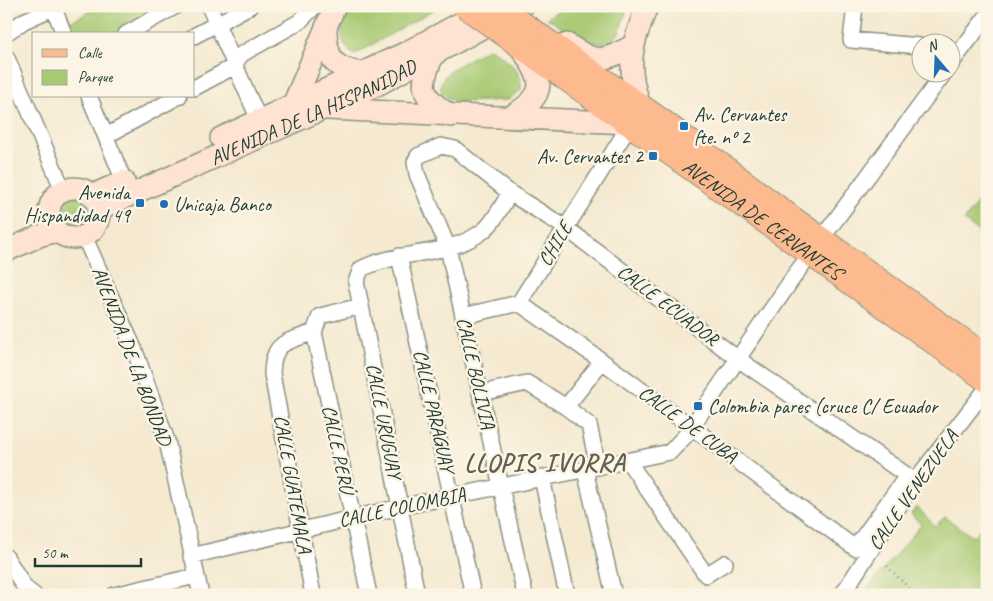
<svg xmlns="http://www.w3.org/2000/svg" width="993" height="601" viewBox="0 0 993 601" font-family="Caveat,sans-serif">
<rect width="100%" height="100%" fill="#fcf5e5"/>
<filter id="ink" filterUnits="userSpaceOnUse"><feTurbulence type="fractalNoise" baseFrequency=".02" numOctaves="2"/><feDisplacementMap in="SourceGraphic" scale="10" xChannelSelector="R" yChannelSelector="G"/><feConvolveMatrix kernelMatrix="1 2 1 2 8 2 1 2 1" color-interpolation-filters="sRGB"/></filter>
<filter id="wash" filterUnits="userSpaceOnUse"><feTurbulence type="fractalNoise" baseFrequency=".0096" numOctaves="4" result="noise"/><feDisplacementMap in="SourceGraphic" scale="20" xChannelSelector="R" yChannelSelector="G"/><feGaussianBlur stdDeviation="1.12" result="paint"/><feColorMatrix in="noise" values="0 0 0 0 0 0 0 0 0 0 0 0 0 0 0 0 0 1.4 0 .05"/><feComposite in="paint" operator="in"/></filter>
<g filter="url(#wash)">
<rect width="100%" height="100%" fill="#f5e9d0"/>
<path fill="#a7c972" stroke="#638353" d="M 102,6 L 168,6 L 112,34 L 71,34 L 67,23 Z
M 345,6 L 429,6 L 435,9 L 354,55 C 337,43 341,24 345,6 Z
M 565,6 L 628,6 C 624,15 622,28 617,36 C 601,57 561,27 547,18 Z
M 490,48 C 506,59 522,68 521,90 L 508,100 L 456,102 C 412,83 474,57 490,48 Z
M 983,195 L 987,197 L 987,238 L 964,221 Z
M58 212a16 16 0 1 1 32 0a16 16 0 1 1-32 0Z
M 917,507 L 935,526 L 945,517 L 973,537 L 987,521 L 987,595 L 862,595 L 921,525 L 911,514 Z"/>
</g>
<g filter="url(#ink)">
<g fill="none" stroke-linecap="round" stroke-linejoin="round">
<defs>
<path id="street" d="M 53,6 L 64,34
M 209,6 L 259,120
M 855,6 L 851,40 L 920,46
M 6,33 L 24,21 L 57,6
M 126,34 L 176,6
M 194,36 L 250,6
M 6,56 L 63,190
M 950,65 L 987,16
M 194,88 L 231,68 L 242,54 L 299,22 L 315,6
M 89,96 L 124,181
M 106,136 L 179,96
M 84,236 L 135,351 L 167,441 L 201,595
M 399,256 L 473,595
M 519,303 L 602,361 L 855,548 L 907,476
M 361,306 L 417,595
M 463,316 L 519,303 L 623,136
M 314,332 L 369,595
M 481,393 L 527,383 L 566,407 L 589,425 L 598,467
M 566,407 L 602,361
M 628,461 L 706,575 L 725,563
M 585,470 L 614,595
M 542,478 L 567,595
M 191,556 L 400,507 L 670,452 L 686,435 L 797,272 L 945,72
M 6,557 L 25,588 L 34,595
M 114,595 L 196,576
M 313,595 L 272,374 C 273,340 286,343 314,332 L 320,316 L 361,306 L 356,282 L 361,269 C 398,250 450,257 483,231 C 494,223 502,205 510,193
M 525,595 L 448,248 L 417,174 L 415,162 L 418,156 L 441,146 L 455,149 L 510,193 L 566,228 L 738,359 L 915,481
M 842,595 L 915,481 L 987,388"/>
<g id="secondary">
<path d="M 326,31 C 327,60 334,69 363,73"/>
<path d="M 567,44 C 596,63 601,63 632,46"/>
<path d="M 433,56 C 418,89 421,96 451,116"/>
<path d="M 293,105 L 335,6"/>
<path d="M 640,106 C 625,64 632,46 647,6"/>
<path d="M 327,109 L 629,123"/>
<path d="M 510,117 C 548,94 545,82 521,48"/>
<path d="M 221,138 L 405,53 L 468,19"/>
<circle cx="74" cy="213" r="25"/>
<path d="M 93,195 L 124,181"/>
<path id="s1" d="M 99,209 L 379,84 L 522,6"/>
<path d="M 6,251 L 39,236 L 57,231"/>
</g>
<g id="primary">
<path d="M 534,32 L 663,122 L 793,219 L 987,358"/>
<path id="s2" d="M 518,44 L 987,380"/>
</g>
</defs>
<use href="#street" stroke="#8a9382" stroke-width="18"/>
<use href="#secondary" stroke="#8a9382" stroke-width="24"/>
<use href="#primary" stroke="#8a9382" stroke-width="26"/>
<path stroke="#8a9382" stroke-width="2.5" stroke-dasharray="1 4" stroke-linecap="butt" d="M 983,537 L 987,542
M 887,566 L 916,595"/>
<use href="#street" stroke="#fff" stroke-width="15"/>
<use href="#secondary" stroke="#fee3d2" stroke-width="21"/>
<use href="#primary" stroke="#fcba8e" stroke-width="24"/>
<defs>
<path id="primary-bridge" d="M 465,6 L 518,44
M 497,6 L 534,32"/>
</defs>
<use href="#primary-bridge" stroke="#8a9382" stroke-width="26" stroke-linecap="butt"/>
<use href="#primary-bridge" stroke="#fcba8e" stroke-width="24"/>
</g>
</g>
<g fill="#1f6fb2" stroke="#fcf5e5" stroke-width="2">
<rect x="679" y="121" width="10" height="10" rx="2.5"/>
<rect x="648" y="151" width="10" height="10" rx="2.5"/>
<rect x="135" y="198" width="10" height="10" rx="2.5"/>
<circle cx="164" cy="204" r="5"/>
<rect x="693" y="401" width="10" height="10" rx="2.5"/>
</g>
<g text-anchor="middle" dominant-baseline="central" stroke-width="5" stroke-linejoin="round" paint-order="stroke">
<g font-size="20" fill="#1f3d34" stroke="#fcf5e5">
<text stroke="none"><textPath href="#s1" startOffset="235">AVENIDA DE LA HISPANIDAD</textPath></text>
<text stroke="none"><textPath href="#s2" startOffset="301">AVENIDA DE CERVANTES</textPath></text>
<text transform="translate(555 244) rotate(-59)">CHILE</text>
<text transform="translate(668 305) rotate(37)">CALLE ECUADOR</text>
<text transform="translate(132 356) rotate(69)">AVENIDA DE LA BONDAD</text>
<text transform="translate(476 373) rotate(77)">CALLE BOLIVIA</text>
<text transform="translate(434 411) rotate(77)">CALLE PARAGUAY</text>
<text transform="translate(384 421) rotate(79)">CALLE URUGUAY</text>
<text transform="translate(688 424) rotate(36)">CALLE DE CUBA</text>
<text transform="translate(338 449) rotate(78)">CALLE PERÚ</text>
<text transform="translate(293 484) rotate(80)">CALLE GUATEMALA</text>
<text transform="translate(913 490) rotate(-55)">CALLE VENEZUELA</text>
<text transform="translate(402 507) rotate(-12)">CALLE COLOMBIA</text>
</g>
<g font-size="20" fill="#1f3d34" stroke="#fcf5e5" text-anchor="start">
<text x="694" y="114">Av. Cervantes<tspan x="694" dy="23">fte. nº 2</tspan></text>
<text x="643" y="156" text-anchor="end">Av. Cervantes 2</text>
<text x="130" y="192" text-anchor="end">Avenida<tspan x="130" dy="23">Hispandidad 49</tspan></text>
<text x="174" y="204">Unicaja Banco</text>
<text x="708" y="406">Colombia pares (cruce C/ Ecuador</text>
</g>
<g font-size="25" font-weight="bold" letter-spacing="1" fill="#626151" stroke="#fcf5e5">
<text x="545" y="463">LLOPIS IVORRA</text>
</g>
</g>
<rect width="993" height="601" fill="none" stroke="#fcf5e5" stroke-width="25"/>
<rect x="32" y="32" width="162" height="65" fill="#fcf5e5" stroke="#a4ab9e"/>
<rect x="42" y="49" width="25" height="8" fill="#fcba8e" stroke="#a4ab9e"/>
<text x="78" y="58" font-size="15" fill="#1f3d34">Calle</text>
<rect x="42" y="70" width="25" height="15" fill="#a7c972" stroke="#a4ab9e"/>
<text x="78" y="82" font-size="15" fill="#1f3d34">Parque</text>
<g transform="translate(936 58) rotate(341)"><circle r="24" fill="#fcf5e5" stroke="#a4ab9e"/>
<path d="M0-4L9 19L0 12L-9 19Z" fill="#1f6fb2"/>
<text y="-8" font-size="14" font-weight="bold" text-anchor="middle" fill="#1f3d34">N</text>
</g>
<path d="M35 558v8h106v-8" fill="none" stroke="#1f3d34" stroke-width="2.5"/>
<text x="42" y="558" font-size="15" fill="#1f3d34" stroke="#fcf5e5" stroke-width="4" paint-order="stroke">50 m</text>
</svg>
